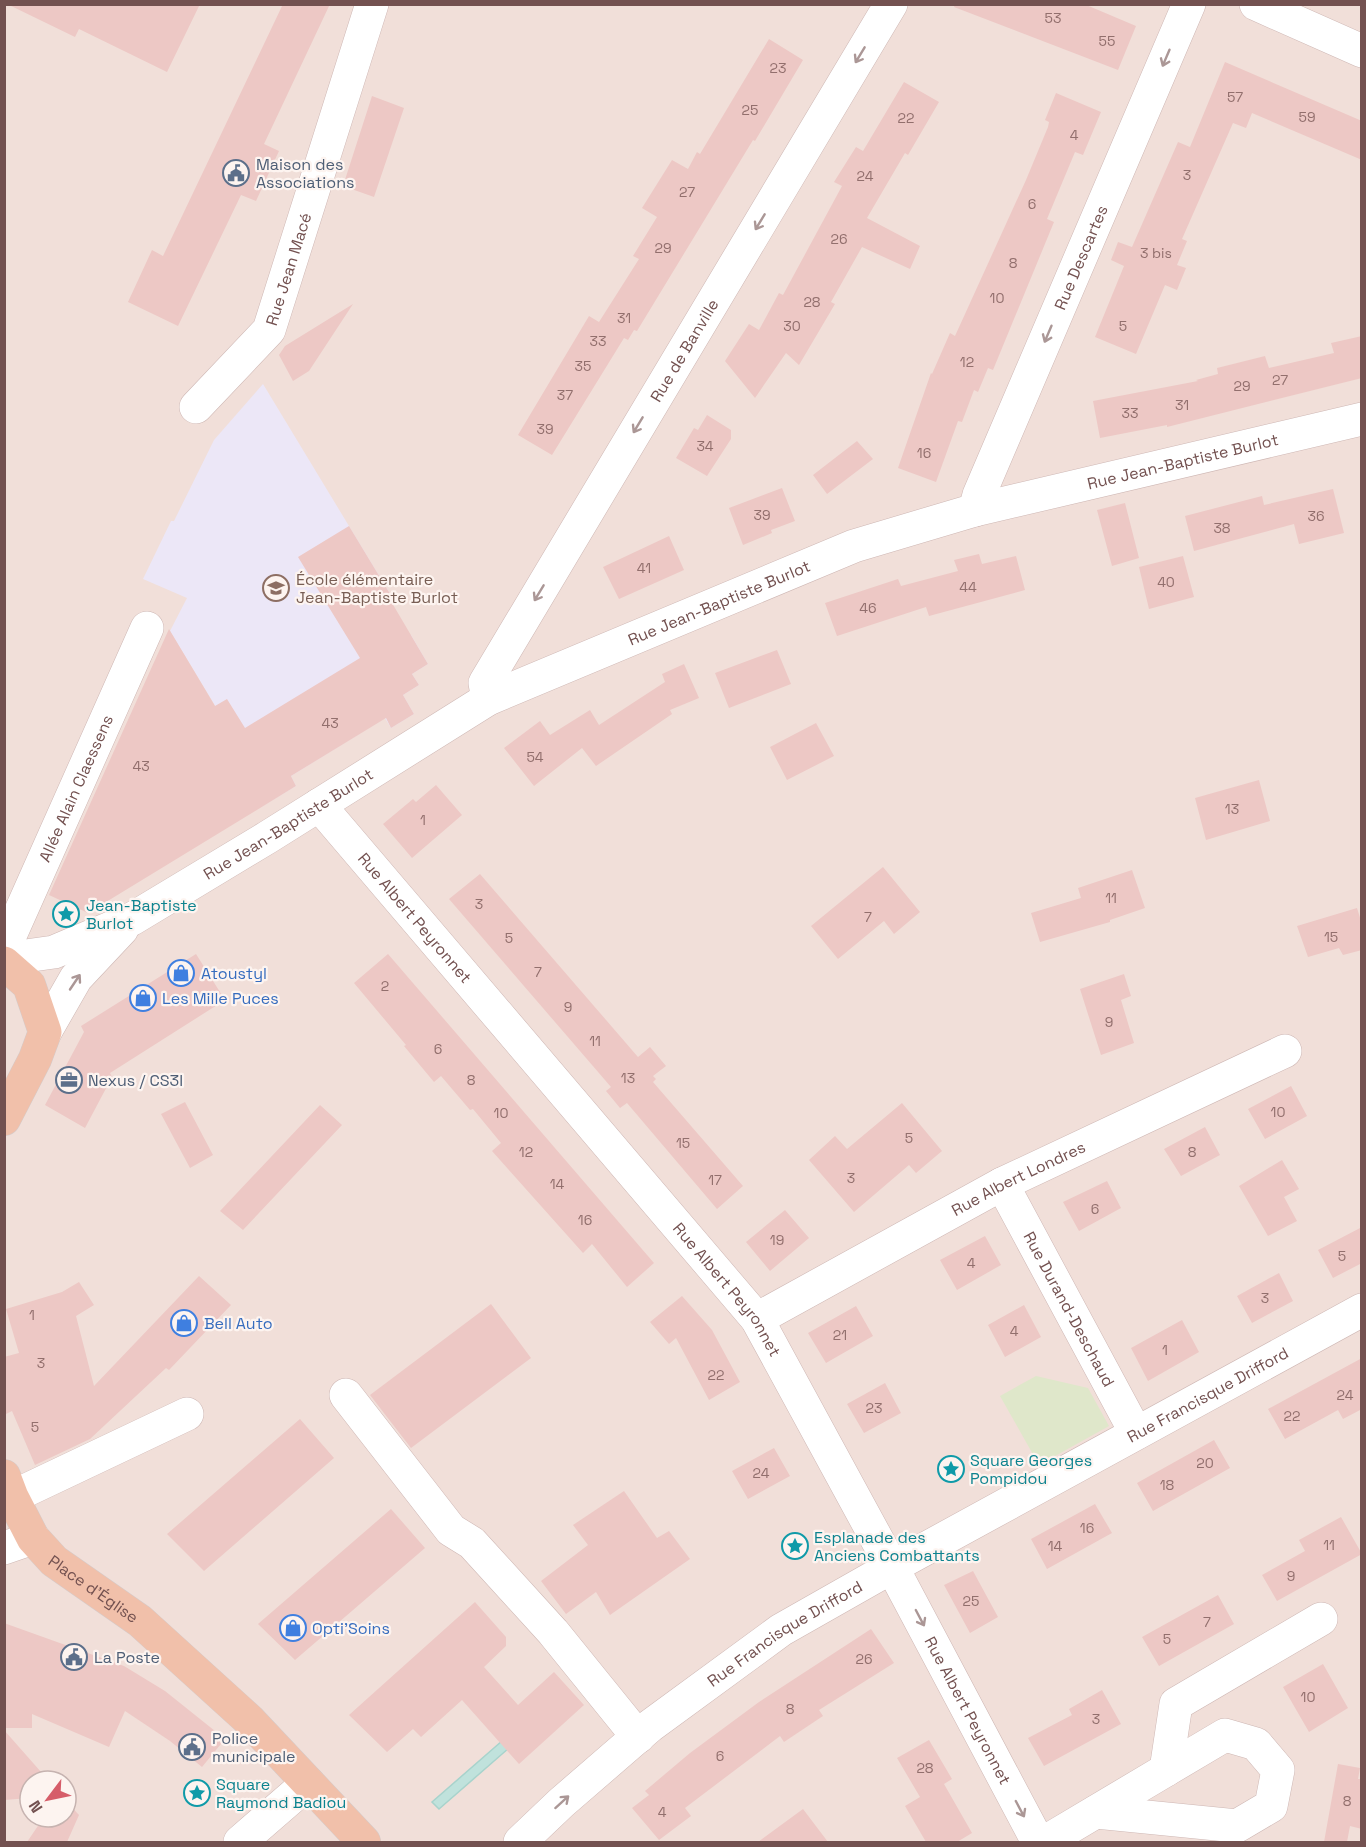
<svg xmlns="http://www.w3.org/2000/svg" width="1366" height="1847" viewBox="0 0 1366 1847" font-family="'Space Grotesk',sans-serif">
<rect width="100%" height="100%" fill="#faefea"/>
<path fill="#f1dfd9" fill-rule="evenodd" d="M 5,5 L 1361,5 L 1361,1842 L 5,1842 ZM 30,1781 L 66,1781 L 66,1817 L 30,1817 Z"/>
<path fill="#ece7f7" d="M 263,384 L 395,602 L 358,624 L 396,645 L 411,635 L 428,664 L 412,674 L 419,685 L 403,695 L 414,714 L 391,728 L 385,718 L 291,776 L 296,786 L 261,807 L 240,747 L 170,631 L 187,598 L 143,579 L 171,521 L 174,521 L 214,440 Z"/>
<path fill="#dfe7ca" d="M 1036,1376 L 1088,1388 L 1109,1426 L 1039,1465 L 1000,1396 Z"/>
<path fill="#c0e2dc" stroke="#a8d3cc" stroke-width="1.5" d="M 502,1741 L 509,1748 L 439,1809 L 432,1802 Z"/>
<path fill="#edc8c5" d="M 7,4 L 200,4 L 167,72 L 79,29 L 75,37 Z
M 283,4 L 330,4 L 264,144 L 279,151 L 256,201 L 241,195 L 178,326 L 128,302 L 152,250 L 163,256 Z
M 955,4 L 1084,4 L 1136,26 L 1118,70 L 954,7 Z
M 769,39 L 803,60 L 755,141 L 753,140 L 637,331 L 634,330 L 628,340 L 624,338 L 552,455 L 518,435 L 589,316 L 599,322 L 639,259 L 633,256 L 657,217 L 642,208 L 672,160 L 688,169 L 697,152 L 700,154 Z
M 1225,62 L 1362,121 L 1362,160 L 1252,113 L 1246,128 L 1233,123 L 1182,239 L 1187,241 L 1177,265 L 1186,268 L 1177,290 L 1165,285 L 1136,354 L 1095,337 L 1124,266 L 1111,260 L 1118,242 L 1132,247 L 1178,142 L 1190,147 Z
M 904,82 L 939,102 L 908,155 L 905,153 L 867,218 L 920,246 L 910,269 L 862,247 L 831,302 L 835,304 L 799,365 L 786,353 L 755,398 L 725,361 L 749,324 L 759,330 L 779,293 L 783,295 L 842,186 L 834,182 L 856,147 L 863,151 Z
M 1056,93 L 1101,112 L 1083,155 L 1075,152 L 1047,219 L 1054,222 L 993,370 L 988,368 L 978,392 L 974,390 L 962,422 L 958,421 L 936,482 L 898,468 L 931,373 L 932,374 L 950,333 L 955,336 L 1026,180 L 1048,127 L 1049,122 L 1045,120 Z
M 372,96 L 404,108 L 374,197 L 343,186 Z
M 353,304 L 309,371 L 293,381 L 279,355 L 285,346 Z
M 1362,336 L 1362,378 L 1167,427 L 1167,425 L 1100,438 L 1093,401 L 1198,381 L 1196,380 L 1218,374 L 1217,368 L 1265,356 L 1269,368 L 1334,353 L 1331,343 Z
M 707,415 L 731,430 L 731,439 L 707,476 L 676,458 L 694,428 L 698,430 Z
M 857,441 L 873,459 L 827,494 L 813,475 Z
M 782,488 L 795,521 L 771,530 L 772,533 L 743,545 L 729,508 Z
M 1333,489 L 1344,533 L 1299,544 L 1294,524 L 1194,551 L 1185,516 L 1262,496 L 1264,505 Z
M 1125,503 L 1139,558 L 1112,566 L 1097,510 Z
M 349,526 L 395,602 L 392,603 L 428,664 L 412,674 L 419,685 L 403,695 L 414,714 L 391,728 L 386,718 L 291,776 L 296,786 L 88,913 L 49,895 L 169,629 L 215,706 L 227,699 L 245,728 L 360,658 L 298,557 Z
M 669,536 L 684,570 L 619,599 L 603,567 Z
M 979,554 L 982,564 L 1016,556 L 1025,590 L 929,616 L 926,607 L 837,636 L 825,603 L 898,579 L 901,586 L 958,571 L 954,560 Z
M 1183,556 L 1194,597 L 1149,609 L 1139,567 Z
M 777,650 L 791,684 L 729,708 L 715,673 Z
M 684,664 L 699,698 L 670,710 L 672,714 L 596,766 L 582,748 L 534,786 L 504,748 L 540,721 L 550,735 L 590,710 L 599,725 L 665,682 L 662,674 Z
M 816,723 L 834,756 L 787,780 L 770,747 Z
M 1259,780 L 1270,821 L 1206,840 L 1195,798 Z
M 436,785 L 462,815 L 412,858 L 383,824 L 413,799 L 416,802 Z
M 883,867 L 920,912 L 894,934 L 884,921 L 838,959 L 811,926 Z
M 1132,870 L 1145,908 L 1110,920 L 1110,922 L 1040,942 L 1031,913 L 1081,898 L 1078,888 Z
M 480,874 L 638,1057 L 650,1047 L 666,1066 L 653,1076 L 656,1079 L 653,1082 L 743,1186 L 717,1209 L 627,1103 L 620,1108 L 606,1091 L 611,1087 L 449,899 Z
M 1357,908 L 1362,924 L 1362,950 L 1343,955 L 1339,948 L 1308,957 L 1297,926 Z
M 196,954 L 225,1000 L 110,1073 L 112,1077 L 85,1128 L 45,1105 L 84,1032 L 81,1026 Z
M 388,954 L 654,1263 L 627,1287 L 592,1244 L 583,1253 L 492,1151 L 501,1143 L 473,1109 L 470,1110 L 441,1076 L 434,1082 L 404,1046 L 406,1045 L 354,983 Z
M 1124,974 L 1131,996 L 1121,1000 L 1134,1043 L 1101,1055 L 1080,989 Z
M 1291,1086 L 1307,1116 L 1265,1139 L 1248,1109 Z
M 185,1102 L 213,1155 L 190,1168 L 161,1114 Z
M 902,1103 L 942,1151 L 916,1173 L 909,1165 L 854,1212 L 809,1160 L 835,1136 L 847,1149 Z
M 320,1105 L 342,1125 L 243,1230 L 220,1211 Z
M 1205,1127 L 1220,1155 L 1181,1176 L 1164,1149 Z
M 1282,1160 L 1299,1189 L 1284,1197 L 1297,1221 L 1268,1236 L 1239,1186 Z
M 1107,1181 L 1121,1208 L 1079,1231 L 1063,1202 Z
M 785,1210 L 809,1238 L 770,1271 L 746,1242 Z
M 1362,1227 L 1362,1263 L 1333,1278 L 1318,1250 Z
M 985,1236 L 1001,1265 L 957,1290 L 940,1260 Z
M 1279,1273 L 1293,1301 L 1252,1323 L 1237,1296 Z
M 199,1276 L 231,1305 L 169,1370 L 166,1368 L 90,1439 L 35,1465 L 12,1411 L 4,1415 L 4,1357 L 19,1353 L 6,1309 L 62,1292 L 79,1282 L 94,1305 L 76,1316 L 94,1386 Z
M 682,1296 L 712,1330 L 740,1382 L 709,1400 L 676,1338 L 669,1344 L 650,1322 Z
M 491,1304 L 531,1358 L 411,1448 L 370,1395 Z
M 1024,1305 L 1041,1337 L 1005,1357 L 988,1325 Z
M 856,1306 L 873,1336 L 826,1363 L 808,1333 Z
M 1182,1320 L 1199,1352 L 1148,1381 L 1131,1348 Z
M 1362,1358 L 1362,1409 L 1343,1419 L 1338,1410 L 1285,1439 L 1268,1409 Z
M 885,1383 L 901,1413 L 864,1433 L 847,1404 Z
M 300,1419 L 334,1458 L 204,1571 L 167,1534 Z
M 1214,1440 L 1230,1468 L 1153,1511 L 1137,1483 Z
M 774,1448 L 790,1476 L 748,1499 L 732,1471 Z
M 624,1491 L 657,1538 L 669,1531 L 690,1559 L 610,1615 L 596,1592 L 566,1614 L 541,1581 L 588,1545 L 573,1525 Z
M 1095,1504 L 1112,1533 L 1047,1569 L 1031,1539 Z
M 391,1509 L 425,1548 L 295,1660 L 258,1624 Z
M 1341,1517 L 1362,1554 L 1277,1601 L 1262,1575 L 1305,1551 L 1299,1540 Z
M 973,1571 L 998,1617 L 970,1633 L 944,1585 Z
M 1218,1595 L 1234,1624 L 1159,1666 L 1142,1637 Z
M 475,1602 L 506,1637 L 506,1646 L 484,1667 L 518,1705 L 554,1672 L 584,1705 L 519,1764 L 462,1700 L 421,1737 L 413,1729 L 387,1752 L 349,1715 Z
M 4,1623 L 124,1666 L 165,1691 L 225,1739 L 202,1767 L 170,1741 L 125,1711 L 109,1747 L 32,1714 L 32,1728 L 4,1728 Z
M 871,1629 L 894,1663 L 819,1710 L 823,1716 L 784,1742 L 780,1736 L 685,1808 L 691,1816 L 659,1840 L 632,1808 L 649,1795 L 645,1791 L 690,1753 L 759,1702 Z
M 1323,1664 L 1348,1708 L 1309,1732 L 1283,1687 Z
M 1102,1690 L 1121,1724 L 1044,1766 L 1028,1738 L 1072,1715 L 1069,1709 Z
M 4,1730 L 49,1781 L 30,1781 L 30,1798 L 4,1800 Z
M 929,1740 L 952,1779 L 944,1784 L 972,1833 L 957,1842 L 926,1842 L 905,1806 L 920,1797 L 897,1758 Z
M 1338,1764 L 1360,1768 L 1358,1779 L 1362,1779 L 1362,1829 L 1350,1826 L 1347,1842 L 1324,1842 Z
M 66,1801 L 79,1815 L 67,1842 L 27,1842 L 44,1817 L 66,1817 Z
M 803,1809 L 828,1842 L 758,1842 Z"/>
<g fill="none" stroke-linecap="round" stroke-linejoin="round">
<defs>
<g id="minor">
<path d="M 1256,4 L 1362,51"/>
<path id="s1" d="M 196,407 L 269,330 L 372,4"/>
<path id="s2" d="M 975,510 L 979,495 L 1189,4"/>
<path id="s3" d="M 488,699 L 485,683 L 891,4"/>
<path id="s4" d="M 319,805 L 757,1319 L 892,1567 L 1038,1842"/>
<path id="s5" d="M 4,949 L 147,628"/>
<path id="s6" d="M 4,959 L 54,952 L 132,919 L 268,837 L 488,699 L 854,546 L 975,510 L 1362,419"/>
<path d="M 45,1032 L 76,978 L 122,929"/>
<path id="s7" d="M 1002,1184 L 1136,1433"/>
<path id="s8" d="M 757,1319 L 1002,1184 L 1285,1051"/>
<path d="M 346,1395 L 451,1530 L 472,1543 L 553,1632 L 638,1737"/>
<path d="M 12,1497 L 187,1414"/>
<path d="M 4,1548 L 33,1538"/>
<path d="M 1096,1812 L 1237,1826 L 1271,1806 L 1278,1770 L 1256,1744 L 1225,1735 L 1166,1770"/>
<path d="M 240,1842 L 308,1783"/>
<path id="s9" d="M 520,1842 L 561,1803 L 650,1726 L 781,1630 L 892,1567 L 1362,1310"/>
<path d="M 1045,1842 L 1166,1770 L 1176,1704 L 1321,1619"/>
</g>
<g id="major">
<path d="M 4,963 L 29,985 L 45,1032 L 35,1059 L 4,1119"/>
<path id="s10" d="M 4,1476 L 12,1497 L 33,1538 L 54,1561 L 140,1621 L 249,1720 L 364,1842"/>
</g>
</defs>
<use href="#minor" stroke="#ceb7b4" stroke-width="34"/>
<use href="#major" stroke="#d5cbca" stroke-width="34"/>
<use href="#minor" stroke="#fff" stroke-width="33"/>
<use href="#major" stroke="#f1c0aa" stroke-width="33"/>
</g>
<defs><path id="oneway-shaft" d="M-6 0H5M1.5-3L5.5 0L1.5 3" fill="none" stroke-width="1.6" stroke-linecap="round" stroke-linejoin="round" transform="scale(1.5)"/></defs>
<g stroke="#ab9796">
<use href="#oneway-shaft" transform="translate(860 55) rotate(121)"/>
<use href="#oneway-shaft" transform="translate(1166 58) rotate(113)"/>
<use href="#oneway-shaft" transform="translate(760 222) rotate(121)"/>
<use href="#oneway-shaft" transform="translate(1048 334) rotate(113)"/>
<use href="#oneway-shaft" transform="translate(638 425) rotate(121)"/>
<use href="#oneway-shaft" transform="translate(539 593) rotate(121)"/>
<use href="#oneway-shaft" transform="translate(75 982) rotate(-56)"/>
<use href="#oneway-shaft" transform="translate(920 1618) rotate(62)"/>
<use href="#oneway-shaft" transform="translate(562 1802) rotate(-42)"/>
<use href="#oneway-shaft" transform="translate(1020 1809) rotate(62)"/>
</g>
<defs>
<symbol id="civic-ring" viewBox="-11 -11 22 22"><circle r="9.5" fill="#fdf4f0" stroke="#5c6f8a" stroke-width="1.5"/><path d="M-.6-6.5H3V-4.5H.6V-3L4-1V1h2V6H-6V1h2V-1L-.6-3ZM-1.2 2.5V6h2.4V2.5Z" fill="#5c6f8a"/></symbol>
<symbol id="school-ring" viewBox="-11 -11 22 22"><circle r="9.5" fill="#fdf4f0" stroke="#8d6e63" stroke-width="1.5"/><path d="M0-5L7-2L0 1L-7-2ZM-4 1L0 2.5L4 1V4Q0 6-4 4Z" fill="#8d6e63"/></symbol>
<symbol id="sight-ring" viewBox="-11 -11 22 22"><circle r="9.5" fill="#fdf4f0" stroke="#0f9aa8" stroke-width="1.5"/><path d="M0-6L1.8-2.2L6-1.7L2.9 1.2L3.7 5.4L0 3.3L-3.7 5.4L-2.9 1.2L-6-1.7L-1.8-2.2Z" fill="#0f9aa8"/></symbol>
<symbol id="shop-ring" viewBox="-11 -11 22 22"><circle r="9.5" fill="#fdf4f0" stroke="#3f7fe0" stroke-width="1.5"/><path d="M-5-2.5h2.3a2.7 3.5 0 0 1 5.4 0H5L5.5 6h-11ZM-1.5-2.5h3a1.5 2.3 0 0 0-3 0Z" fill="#3f7fe0"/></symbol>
<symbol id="office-ring" viewBox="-11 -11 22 22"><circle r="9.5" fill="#fdf4f0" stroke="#5c6f8a" stroke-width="1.5"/><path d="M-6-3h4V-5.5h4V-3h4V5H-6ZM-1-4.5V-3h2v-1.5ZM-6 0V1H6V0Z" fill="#5c6f8a"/></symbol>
</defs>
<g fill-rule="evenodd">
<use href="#civic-ring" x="221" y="158" width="30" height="30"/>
<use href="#school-ring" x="261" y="573" width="30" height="30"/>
<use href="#sight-ring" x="51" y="899" width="30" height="30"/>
<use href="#shop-ring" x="166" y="958" width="30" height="30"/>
<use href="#shop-ring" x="128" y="983" width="30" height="30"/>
<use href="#office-ring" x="54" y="1065" width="30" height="30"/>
<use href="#shop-ring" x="169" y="1308" width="30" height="30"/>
<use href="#sight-ring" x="936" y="1454" width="30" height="30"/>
<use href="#sight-ring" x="780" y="1531" width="30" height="30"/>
<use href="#shop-ring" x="278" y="1613" width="30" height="30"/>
<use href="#civic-ring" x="59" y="1642" width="30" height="30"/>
<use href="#civic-ring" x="177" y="1732" width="30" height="30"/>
<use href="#sight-ring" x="182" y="1778" width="30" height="30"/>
</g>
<g text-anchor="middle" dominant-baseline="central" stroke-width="4.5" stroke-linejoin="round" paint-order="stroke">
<g font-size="14" fill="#926f6d">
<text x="1053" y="18">53</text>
<text x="1107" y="41">55</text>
<text x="778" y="68">23</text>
<text x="1235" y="97">57</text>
<text x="750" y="110">25</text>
<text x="1307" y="117">59</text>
<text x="906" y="118">22</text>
<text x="1074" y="135">4</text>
<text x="1187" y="175">3</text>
<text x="865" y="176">24</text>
<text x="687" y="192">27</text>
<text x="1032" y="204">6</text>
<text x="839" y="239">26</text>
<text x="663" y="248">29</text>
<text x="1156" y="253">3 bis</text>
<text x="1013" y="263">8</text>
<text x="997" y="298">10</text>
<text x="812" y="302">28</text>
<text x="624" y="318">31</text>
<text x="792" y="326">30</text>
<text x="1123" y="326">5</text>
<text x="598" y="341">33</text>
<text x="967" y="362">12</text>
<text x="583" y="366">35</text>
<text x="1280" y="380">27</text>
<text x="1242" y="386">29</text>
<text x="565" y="395">37</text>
<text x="1182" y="405">31</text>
<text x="1130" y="413">33</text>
<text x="545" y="429">39</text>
<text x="705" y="446">34</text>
<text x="924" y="453">16</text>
<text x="762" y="515">39</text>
<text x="1316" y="516">36</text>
<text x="1222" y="528">38</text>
<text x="644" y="568">41</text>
<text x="1166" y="582">40</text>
<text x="968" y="587">44</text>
<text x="868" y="608">46</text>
<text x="330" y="723">43</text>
<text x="535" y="757">54</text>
<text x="141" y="766">43</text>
<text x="1232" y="809">13</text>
<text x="423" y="820">1</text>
<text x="1111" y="898">11</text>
<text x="479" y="904">3</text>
<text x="868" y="917">7</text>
<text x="1331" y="937">15</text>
<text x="509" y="938">5</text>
<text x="538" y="972">7</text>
<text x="385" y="986">2</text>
<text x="568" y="1007">9</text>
<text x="1109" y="1022">9</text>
<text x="595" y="1041">11</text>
<text x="438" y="1049">6</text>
<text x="628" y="1078">13</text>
<text x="471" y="1080">8</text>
<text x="1278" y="1112">10</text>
<text x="501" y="1113">10</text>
<text x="909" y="1138">5</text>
<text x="683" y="1143">15</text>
<text x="526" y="1152">12</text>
<text x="1192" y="1152">8</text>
<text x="851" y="1178">3</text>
<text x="715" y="1180">17</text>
<text x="557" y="1184">14</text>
<text x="1095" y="1209">6</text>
<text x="585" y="1220">16</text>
<text x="777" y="1240">19</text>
<text x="1342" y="1256">5</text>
<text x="971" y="1263">4</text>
<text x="1265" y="1298">3</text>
<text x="32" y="1315">1</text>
<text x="1014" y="1331">4</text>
<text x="840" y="1335">21</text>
<text x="1165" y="1350">1</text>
<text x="41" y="1363">3</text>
<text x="716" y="1375">22</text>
<text x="1345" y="1395">24</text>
<text x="874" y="1408">23</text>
<text x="1292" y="1416">22</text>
<text x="35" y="1427">5</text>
<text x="1205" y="1463">20</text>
<text x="761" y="1473">24</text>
<text x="1167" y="1485">18</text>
<text x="1087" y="1528">16</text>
<text x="1329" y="1545">11</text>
<text x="1055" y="1546">14</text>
<text x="1291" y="1576">9</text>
<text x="971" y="1601">25</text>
<text x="1207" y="1622">7</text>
<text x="1167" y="1639">5</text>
<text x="864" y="1659">26</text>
<text x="1308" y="1697">10</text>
<text x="790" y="1709">8</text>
<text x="1096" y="1719">3</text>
<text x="720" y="1756">6</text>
<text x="925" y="1768">28</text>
<text x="1347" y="1801">8</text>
<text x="662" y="1812">4</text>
</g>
<g font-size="16" fill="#4e5e75" stroke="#fdf4f0" text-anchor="start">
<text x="256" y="164">Maison des<tspan x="256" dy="18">Associations</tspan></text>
<text x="88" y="1080">Nexus / CS3I</text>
<text x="94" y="1657">La Poste</text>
<text x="212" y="1738">Police<tspan x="212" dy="18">municipale</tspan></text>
</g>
<g font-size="16" fill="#735150" stroke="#fdf4f0">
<text stroke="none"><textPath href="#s2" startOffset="274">Rue Descartes</textPath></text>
<text stroke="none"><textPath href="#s1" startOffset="170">Rue Jean Macé</textPath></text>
<text stroke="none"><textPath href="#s3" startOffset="404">Rue de Banville</textPath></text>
<text stroke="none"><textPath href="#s6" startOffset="1290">Rue Jean-Baptiste Burlot</textPath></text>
<text stroke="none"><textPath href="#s6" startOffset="804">Rue Jean-Baptiste Burlot</textPath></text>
<text stroke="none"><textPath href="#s5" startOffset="176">Allée Alain Claessens</textPath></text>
<text stroke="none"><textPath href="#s6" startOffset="318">Rue Jean-Baptiste Burlot</textPath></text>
<text stroke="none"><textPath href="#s4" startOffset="148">Rue Albert Peyronnet</textPath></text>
<text stroke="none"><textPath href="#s8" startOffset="297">Rue Albert Londres</textPath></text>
<text stroke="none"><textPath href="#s4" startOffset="634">Rue Albert Peyronnet</textPath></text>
<text stroke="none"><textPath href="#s7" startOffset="142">Rue Durand-Deschaud</textPath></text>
<text stroke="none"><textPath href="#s9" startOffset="824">Rue Francisque Drifford</textPath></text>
<text stroke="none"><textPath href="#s10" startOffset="148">Place d'Église</textPath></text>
<text stroke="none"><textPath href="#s9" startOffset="338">Rue Francisque Drifford</textPath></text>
<text stroke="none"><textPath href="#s4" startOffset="1120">Rue Albert Peyronnet</textPath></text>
</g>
<g font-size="16" fill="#785e54" stroke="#fdf4f0" text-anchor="start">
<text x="296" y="579">École élémentaire<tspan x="296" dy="18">Jean-Baptiste Burlot</tspan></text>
</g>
<g font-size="16" fill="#0d838f" stroke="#fdf4f0" text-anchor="start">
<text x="86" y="905">Jean-Baptiste<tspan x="86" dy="18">Burlot</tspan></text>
<text x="970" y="1460">Square Georges<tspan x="970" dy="18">Pompidou</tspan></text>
<text x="814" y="1537">Esplanade des<tspan x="814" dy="18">Anciens Combattants</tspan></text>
<text x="216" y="1784">Square<tspan x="216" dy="18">Raymond Badiou</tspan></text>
</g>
<g font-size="16" fill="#366cbe" stroke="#fdf4f0" text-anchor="start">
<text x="201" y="973">Atoustyl</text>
<text x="162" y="998">Les Mille Puces</text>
<text x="204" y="1323">Bell Auto</text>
<text x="312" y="1628">Opti'Soins</text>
</g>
</g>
<rect width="1366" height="1847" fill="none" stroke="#735150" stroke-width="12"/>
<g transform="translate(48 1799) rotate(238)"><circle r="28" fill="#fdf4f0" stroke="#c6b3b0" stroke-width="1.5"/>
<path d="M0-4.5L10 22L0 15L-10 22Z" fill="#d65d69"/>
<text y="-9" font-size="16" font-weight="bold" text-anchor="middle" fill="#735150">N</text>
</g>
</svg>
